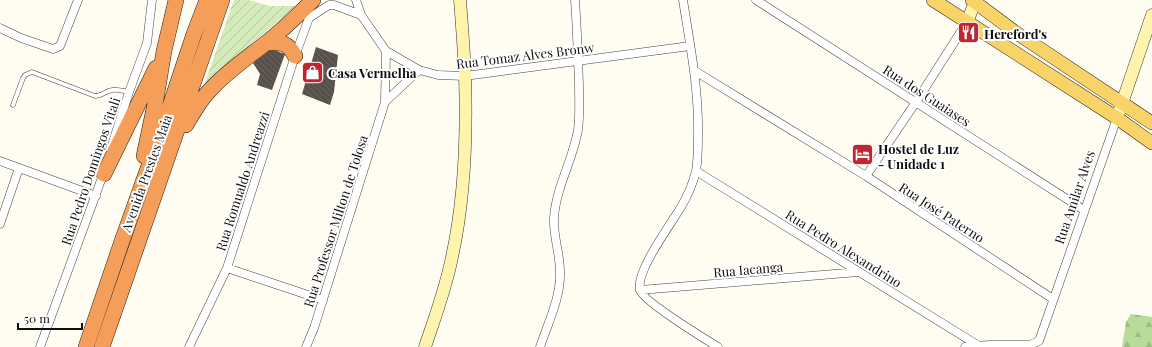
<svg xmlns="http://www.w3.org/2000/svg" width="1152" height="347" viewBox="0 0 1152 347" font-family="'Playfair Display',serif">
<defs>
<pattern id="forest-firs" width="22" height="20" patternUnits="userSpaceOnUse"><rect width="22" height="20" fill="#b8db9a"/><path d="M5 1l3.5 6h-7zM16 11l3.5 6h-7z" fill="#9dbb84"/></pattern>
<pattern id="garden-furrows" width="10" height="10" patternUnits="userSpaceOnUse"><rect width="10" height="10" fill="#d4eaba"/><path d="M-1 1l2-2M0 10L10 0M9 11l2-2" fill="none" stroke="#b5c89f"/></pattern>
<pattern id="building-back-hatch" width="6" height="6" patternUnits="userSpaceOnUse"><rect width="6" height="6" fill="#58504b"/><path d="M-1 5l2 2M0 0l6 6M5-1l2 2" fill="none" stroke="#6b6561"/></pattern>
</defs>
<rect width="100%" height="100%" fill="#fffcf1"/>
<path fill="url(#forest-firs)" d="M 1131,314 L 1152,317 L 1152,347 L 1122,347 L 1126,322 Z"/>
<path fill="url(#garden-furrows)" d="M 234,0 L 248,0 L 270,6 L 296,6 L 204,85 Z"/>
<path fill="url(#building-back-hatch)" d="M 316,47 L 338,55 L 334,92 L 330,105 L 302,94 Z
M 271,49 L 285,54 L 272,90 L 257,85 L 260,74 L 253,63 Z"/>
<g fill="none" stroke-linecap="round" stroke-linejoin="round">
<defs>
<path id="lane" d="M 13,105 L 23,78 L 25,75 L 32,72 L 95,96 C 101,96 106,91 112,90 C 117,89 124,91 129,92"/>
<path id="street" d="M 356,0 L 361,15 L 386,51 L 419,70 L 438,75 L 465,76 L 690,46
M 683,0 C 690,45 699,89 698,135 C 698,147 698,160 696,171 C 693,183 687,197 681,207 C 671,224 635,272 640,290 C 643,301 705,339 718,347
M 756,0 L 1084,210
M 0,28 L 21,38 L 53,49 L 60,46 L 78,0
M 695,71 L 866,176 L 1053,299
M 385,102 L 419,70
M 112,145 L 129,92 L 147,43 L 152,0
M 0,161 L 96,196
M 696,171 L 979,346
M 866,176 L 916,102 L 967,22
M 0,224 L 19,168
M 227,268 L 323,300
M 640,290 L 858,272
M 40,347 L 104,172
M 189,347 L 227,268 L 295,56 L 309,18 L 329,5 L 334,5 L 361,15
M 306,347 L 314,328 L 385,102 L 386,51
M 540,347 C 548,323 561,297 560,272 C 560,253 553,236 554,218 C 556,187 573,160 578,130 C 580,115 579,100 579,85 C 578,56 577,28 575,0
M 965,347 L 989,345 L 1030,345 L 1039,341 L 1117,118"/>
<path id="secondary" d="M 967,22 L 976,0
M 1117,118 L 1152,15
M 425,347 C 435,317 446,288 452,257 C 465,198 467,136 465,76 C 464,51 462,25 460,0"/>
<path id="primary" d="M 933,0 L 1117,118 L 1152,143
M 972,0 L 1015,32 L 1152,123"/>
<path id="highway" d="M 266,43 C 281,42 288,42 295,56
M 186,125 C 193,113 200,100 210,90 C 226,72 247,58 266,43 C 283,30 298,15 313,0
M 144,156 L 156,99 L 164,51 L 176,0
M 104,174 L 156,68
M 86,347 L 122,241 L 167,115 L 194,34 L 207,0
M 102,347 L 222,0"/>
</defs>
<use href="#lane" stroke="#424242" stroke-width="5"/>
<use href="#street" stroke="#424242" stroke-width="9"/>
<use href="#secondary" stroke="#313131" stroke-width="13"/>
<use href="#primary" stroke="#202020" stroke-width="14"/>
<use href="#highway" stroke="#202020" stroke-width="16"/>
<use href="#lane" stroke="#fff" stroke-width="4"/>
<use href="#street" stroke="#fff" stroke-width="8"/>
<use href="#secondary" stroke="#fff4ad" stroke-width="12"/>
<use href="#primary" stroke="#f8d368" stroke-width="13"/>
<use href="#highway" stroke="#f49e5a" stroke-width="15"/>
</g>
<defs>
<symbol id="restaurant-square" viewBox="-11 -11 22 22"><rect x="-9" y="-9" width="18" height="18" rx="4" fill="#c02630" stroke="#fff"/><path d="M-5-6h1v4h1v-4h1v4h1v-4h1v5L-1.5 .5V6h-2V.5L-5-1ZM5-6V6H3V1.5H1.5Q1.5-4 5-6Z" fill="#fff"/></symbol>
<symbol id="shop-square" viewBox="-11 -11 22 22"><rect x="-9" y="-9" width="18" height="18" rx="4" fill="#c02630" stroke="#fff"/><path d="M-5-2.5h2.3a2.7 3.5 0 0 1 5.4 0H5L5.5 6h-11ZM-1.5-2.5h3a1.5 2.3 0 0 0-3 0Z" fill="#fff"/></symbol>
<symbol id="hotel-square" viewBox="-11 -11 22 22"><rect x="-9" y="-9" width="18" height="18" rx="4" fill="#c02630" stroke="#fff"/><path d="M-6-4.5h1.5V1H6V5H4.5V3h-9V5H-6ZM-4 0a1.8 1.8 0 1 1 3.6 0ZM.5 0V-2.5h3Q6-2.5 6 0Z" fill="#fff"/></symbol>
</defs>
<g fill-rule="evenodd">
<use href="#restaurant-square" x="956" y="20" width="25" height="25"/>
<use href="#shop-square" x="300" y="60" width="25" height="25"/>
<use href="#hotel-square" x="850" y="142" width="25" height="25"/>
</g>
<g text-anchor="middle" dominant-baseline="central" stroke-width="4" stroke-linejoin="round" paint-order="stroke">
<g font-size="13" font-weight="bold" fill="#0f0f0f" stroke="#fff" text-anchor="start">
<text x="984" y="33">Hereford's</text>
<text x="328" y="72">Casa Vermelha</text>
<text x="878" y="148">Hostel de Luz<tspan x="878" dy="15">- Unidade 1</tspan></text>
</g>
<g font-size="13" fill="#0f0f0f" stroke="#fff">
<text transform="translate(525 55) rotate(-7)">Rua Tomaz Alves Bronw</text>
<text transform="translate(927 95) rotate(33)">Rua dos Guaiases</text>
<text transform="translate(90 171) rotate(-71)">Rua Pedro Domingos Vitali</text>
<text transform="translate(146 173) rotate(-70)">Avenida Prestes Maia</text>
<text transform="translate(242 181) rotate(-72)">Rua Romualdo Andreazzi</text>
<text transform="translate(1074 197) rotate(-71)">Rua Amilar Alves</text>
<text transform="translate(942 212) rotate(33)">Rua José Paterno</text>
<text transform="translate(335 221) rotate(-72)">Rua Professor Milton de Tolosa</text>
<text transform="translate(844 248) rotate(32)">Rua Pedro Alexandrino</text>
<text transform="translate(748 269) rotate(-5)">Rua Iacanga</text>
</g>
</g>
<path d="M18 323v6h64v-6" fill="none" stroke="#0f0f0f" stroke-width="2"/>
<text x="24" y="323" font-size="12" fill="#0f0f0f" stroke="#ffffff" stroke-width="3" paint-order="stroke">50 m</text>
</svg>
